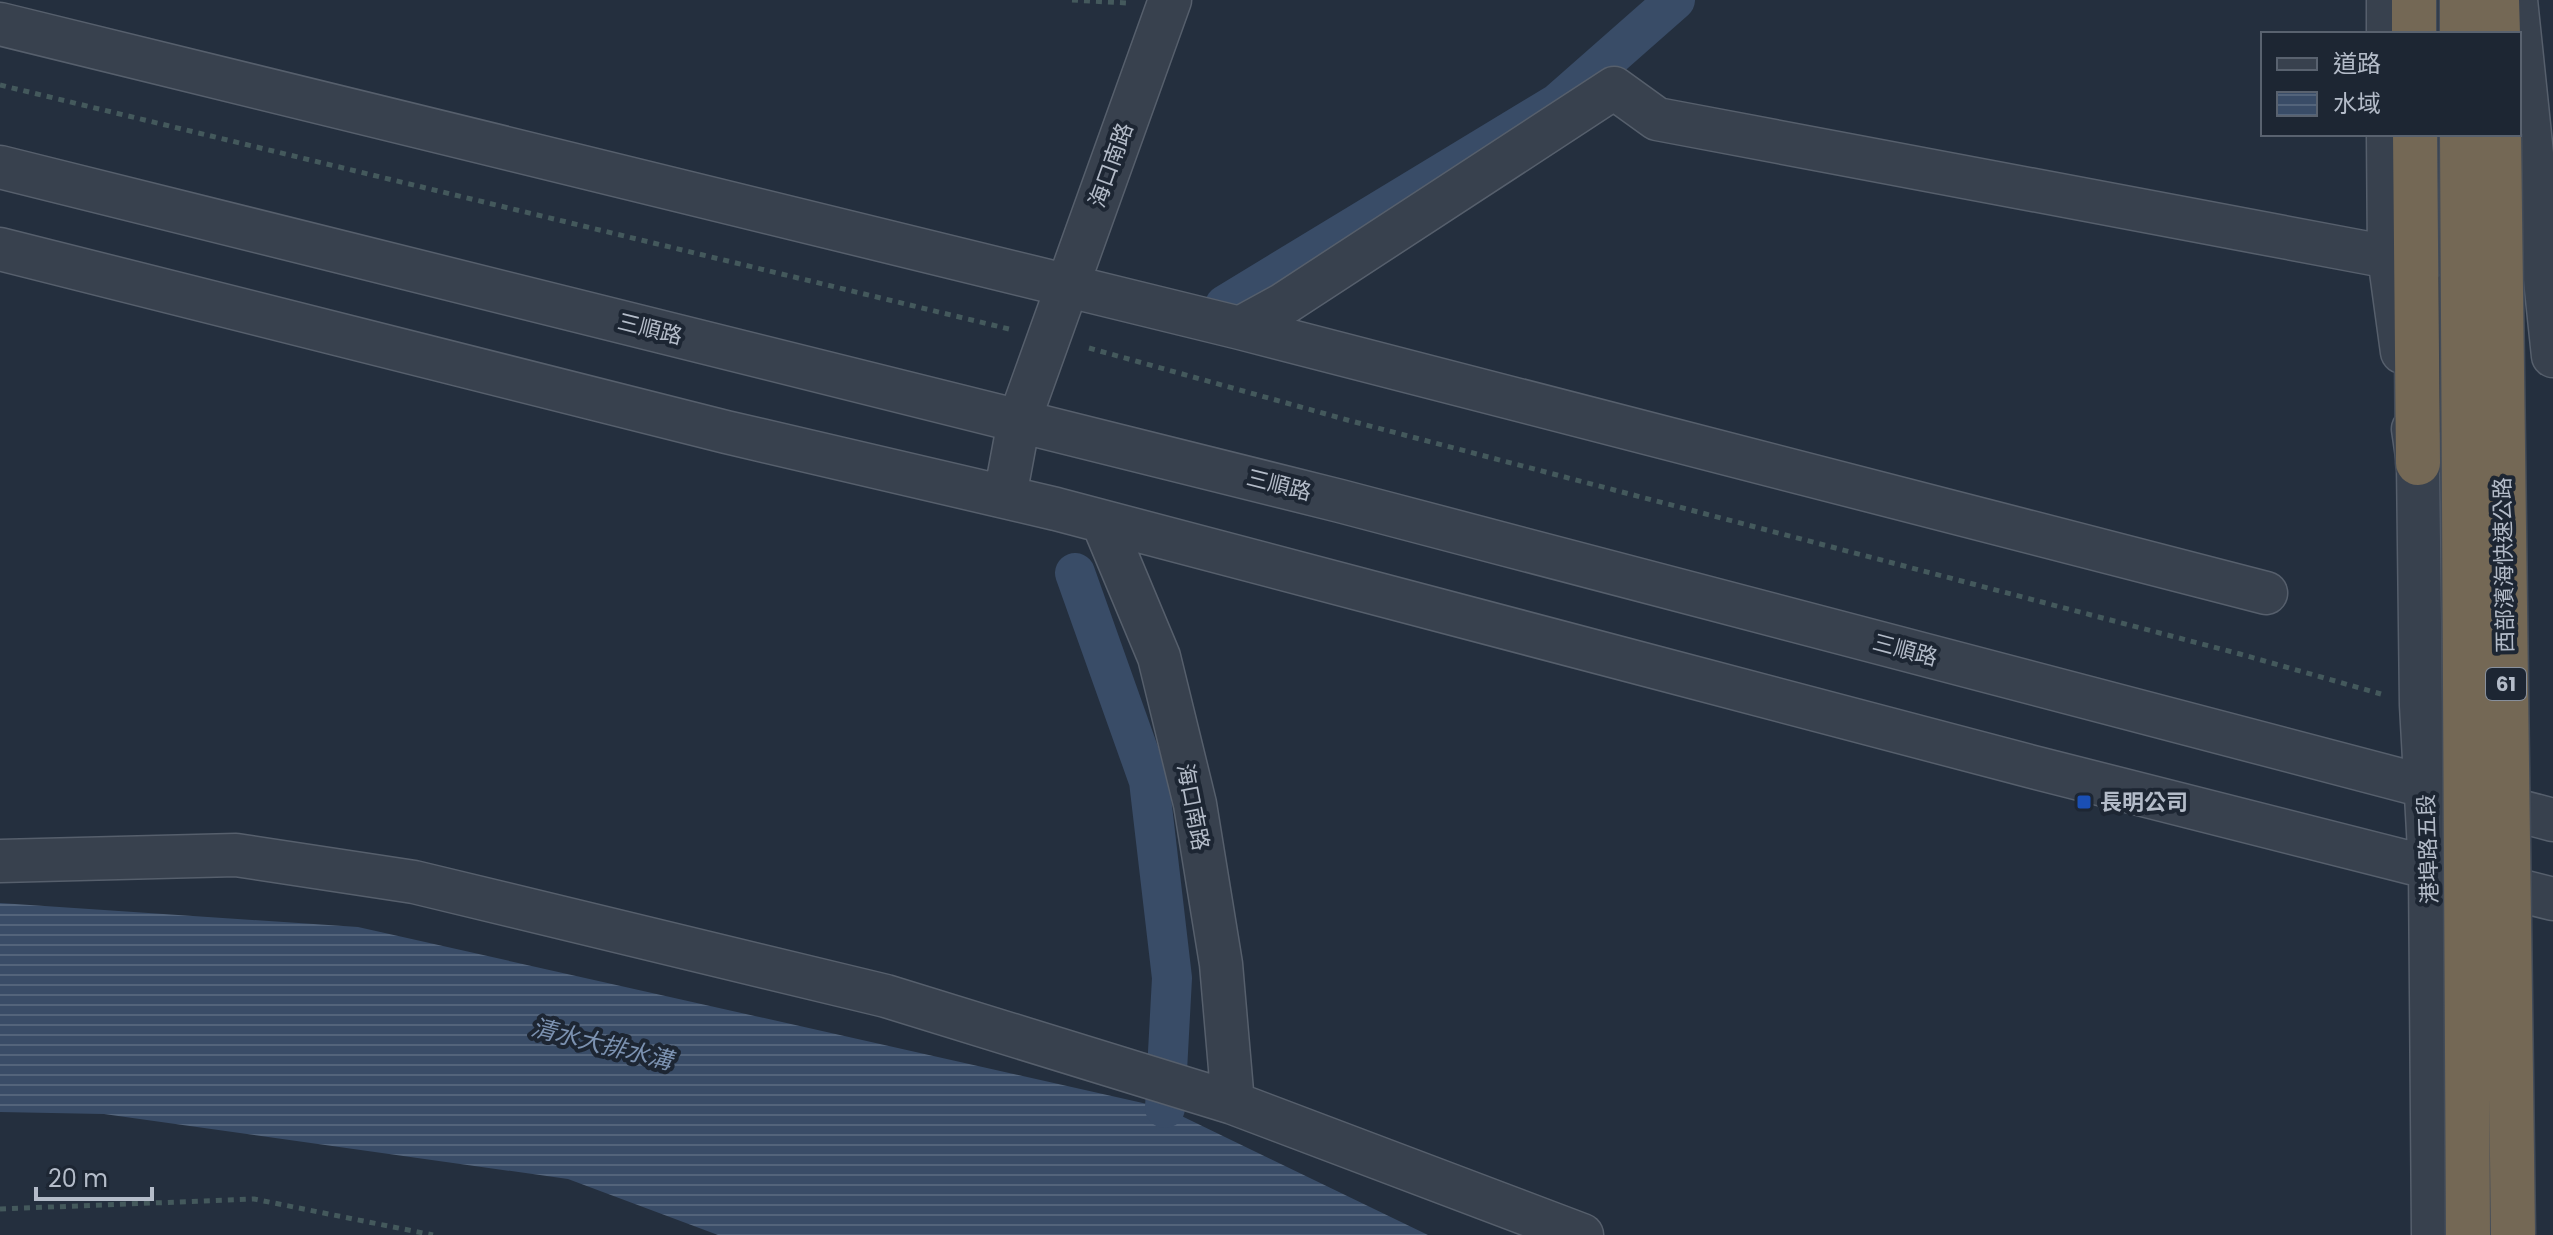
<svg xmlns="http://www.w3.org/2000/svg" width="2553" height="1235" viewBox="0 0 2553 1235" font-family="Poppins,'Noto Sans TC',sans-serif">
<defs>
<pattern id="water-rules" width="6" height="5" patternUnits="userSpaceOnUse" patternTransform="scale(2)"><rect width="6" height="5" fill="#394c67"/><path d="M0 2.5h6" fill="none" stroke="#53647b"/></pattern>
</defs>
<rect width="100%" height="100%" fill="#242f3e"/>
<path fill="url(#water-rules)" d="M 0,903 L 358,927 L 1165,1108 L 1428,1235 L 718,1235 L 568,1179 L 104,1114 L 0,1112 Z"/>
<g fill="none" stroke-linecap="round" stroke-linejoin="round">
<path stroke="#394c67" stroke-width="40" d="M 1225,305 L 1558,103 L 1675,0
M 1075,573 L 1149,781 L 1172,978 L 1165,1108"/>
<defs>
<path id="minor" d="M 2388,0 L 2388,34
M 2516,0 L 2553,356
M 0,24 L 1240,328 L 2266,593
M 2388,134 L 2389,257 L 2402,352
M 0,167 L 1340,501 L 2553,820
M 0,249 L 726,432 L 1056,509 L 2029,766 L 2553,899
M 1240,328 L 1282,305 L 1614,88 L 1657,119 L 2389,257
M 2428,415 L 2453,292
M 2413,429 L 2418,463 L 2421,705 L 2430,868 L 2433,1235
M 1005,496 L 1019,421 L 1170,0
M 1103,523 L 1159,657 L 1195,804 L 1221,964 L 1233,1103
M 0,861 L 236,855 L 414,882 L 886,996 L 1233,1103 L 1582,1235"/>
<path id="highway" d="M 2414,0 L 2414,34
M 2462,0 L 2462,34
M 2497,0 L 2498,34
M 2415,134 L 2418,463"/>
</defs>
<use href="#minor" stroke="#565f6c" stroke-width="45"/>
<use href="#highway" stroke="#434c59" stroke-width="47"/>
<path stroke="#44595c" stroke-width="5" stroke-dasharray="6 6" stroke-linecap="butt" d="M 1072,0 L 1127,3
M 0,85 L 1009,329
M 1089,348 L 1351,421 L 2240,654 L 2381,694
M 0,1209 L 254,1199 L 433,1235"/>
<use href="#minor" stroke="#38414e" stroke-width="42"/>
<use href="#highway" stroke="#746855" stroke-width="44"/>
<defs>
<path id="highway-bridge" d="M 2462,134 L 2468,1235
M 2499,134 L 2513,1235"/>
</defs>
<use href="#highway-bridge" stroke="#434c59" stroke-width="47" stroke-linecap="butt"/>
<use href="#highway-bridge" stroke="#746855" stroke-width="44"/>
</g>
<rect fill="#1a4fb4" stroke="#1d2633" stroke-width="3" x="2076" y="794" width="16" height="16" rx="4"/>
<g text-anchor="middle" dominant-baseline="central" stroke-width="8" stroke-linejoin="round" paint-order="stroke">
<rect fill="#1d2633" stroke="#878f9c" stroke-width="2" x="2486" y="668" width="40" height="32" rx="6"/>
<g font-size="20" font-weight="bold" fill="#b4bcc9">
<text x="2506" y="684">61</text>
</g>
<g font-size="22" fill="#b4bcc9" stroke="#1d2633">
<text transform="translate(1111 165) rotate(-70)">海口南路</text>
<text transform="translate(650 329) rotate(14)">三順路</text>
<text transform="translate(1279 485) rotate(14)">三順路</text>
<text transform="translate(2504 565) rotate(-91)">西部濱海快速公路</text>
<text transform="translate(1905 650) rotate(15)">三順路</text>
<text transform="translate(1193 807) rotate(79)">海口南路</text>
<text transform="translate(2428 849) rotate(-92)">港埠路五段</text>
</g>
<g font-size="22" font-weight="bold" fill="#b4bcc9" stroke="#1d2633" text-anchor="start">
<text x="2100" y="802">長明公司</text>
</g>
<g font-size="24" font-style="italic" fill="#7c92b1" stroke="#1d2633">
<text transform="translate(602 1044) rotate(14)">清水大排水溝</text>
</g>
</g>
<rect x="2261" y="32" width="260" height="104" fill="#1d2633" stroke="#59626f" stroke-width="2"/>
<rect x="2277" y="58" width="40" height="12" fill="#38414e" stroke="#59626f" stroke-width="2"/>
<text x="2333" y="72" font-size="24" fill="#b4bcc9">道路</text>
<rect x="2277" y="92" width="40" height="24" fill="url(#water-rules)" stroke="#59626f" stroke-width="2"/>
<text x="2333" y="112" font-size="24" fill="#b4bcc9">水域</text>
<path d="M36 1187v12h116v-12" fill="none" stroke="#b4bcc9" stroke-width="4"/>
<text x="48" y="1187" font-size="24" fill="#b4bcc9" stroke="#1d2633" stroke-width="6" paint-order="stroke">20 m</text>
</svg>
